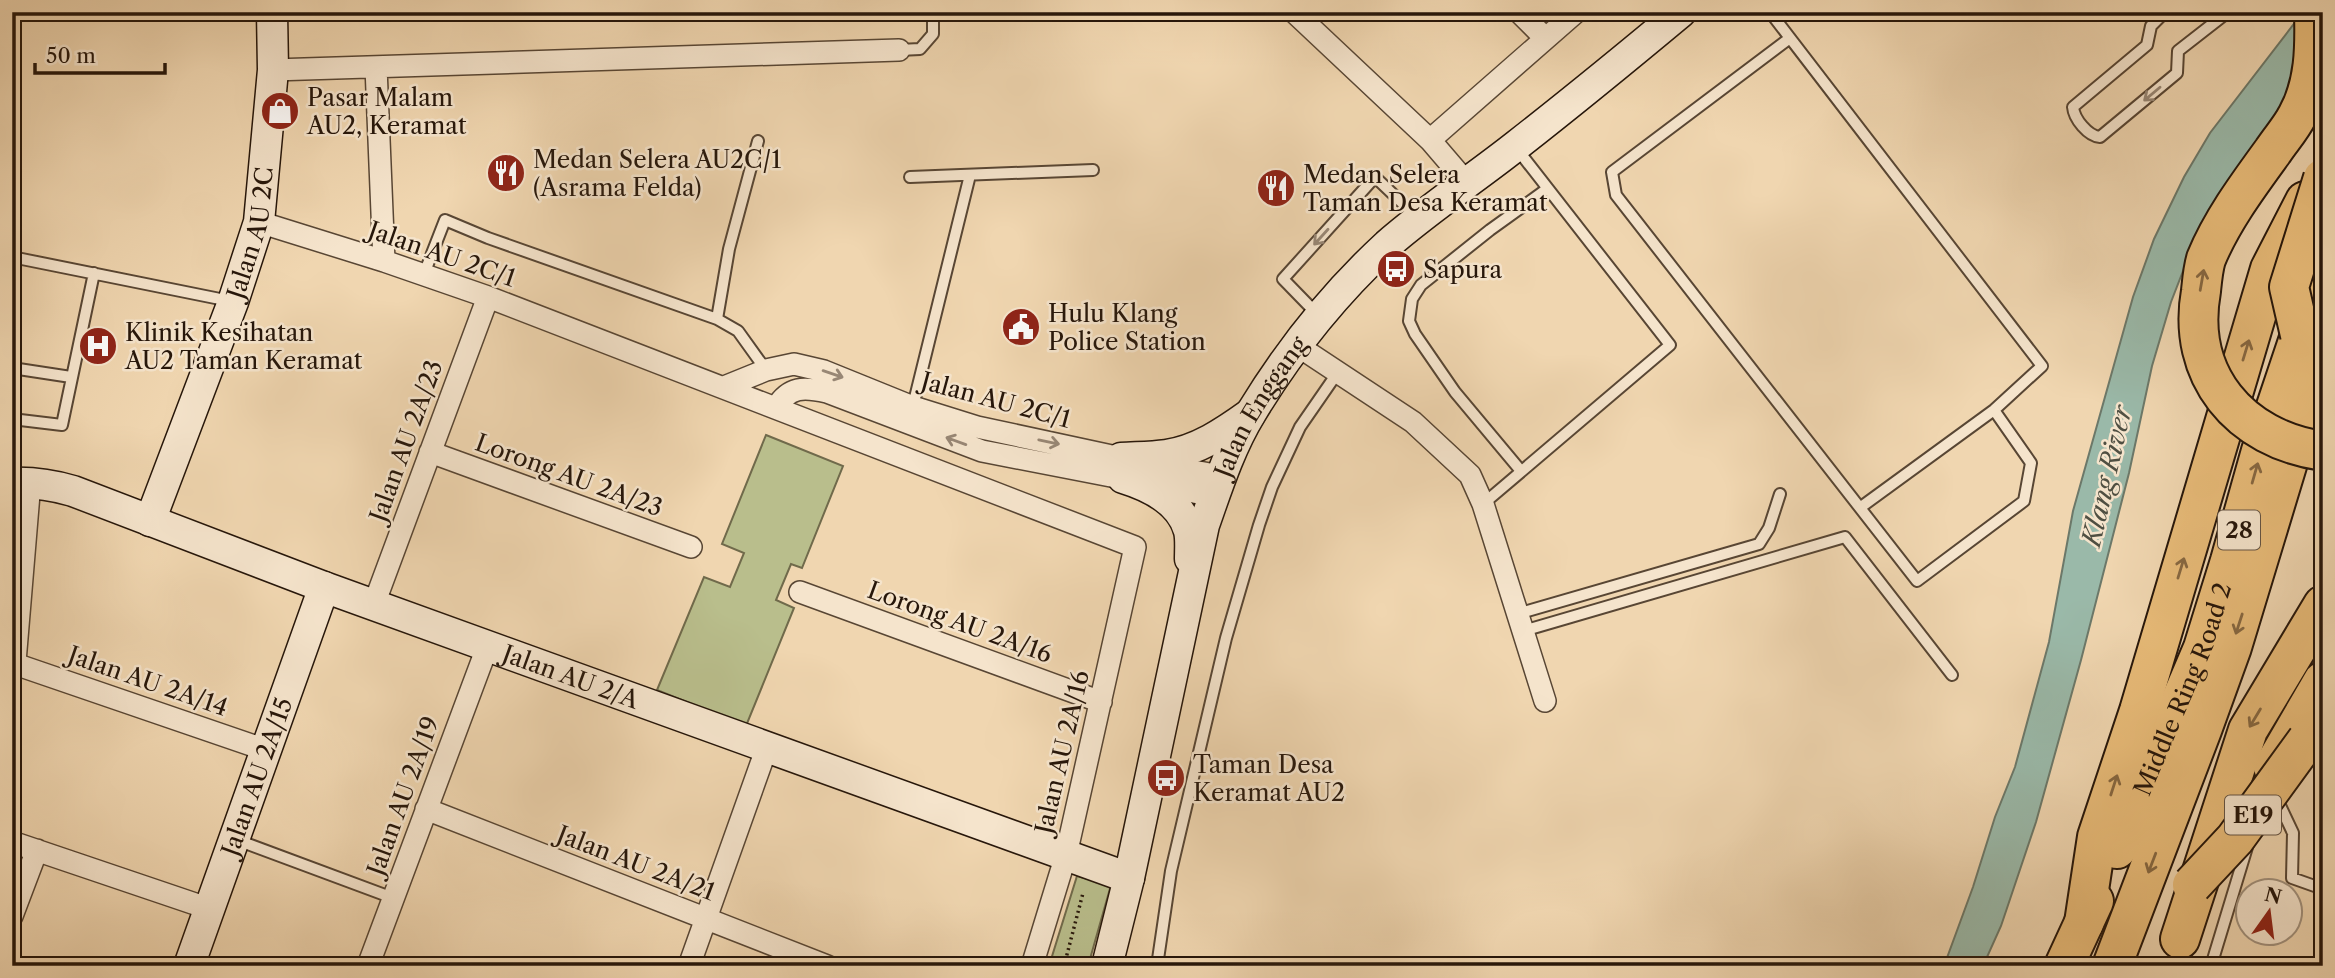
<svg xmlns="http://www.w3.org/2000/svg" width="2335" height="978" viewBox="0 0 2335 978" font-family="'Libre Caslon Text',serif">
<rect width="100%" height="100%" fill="#f0d6b0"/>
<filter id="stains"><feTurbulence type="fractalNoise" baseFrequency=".00286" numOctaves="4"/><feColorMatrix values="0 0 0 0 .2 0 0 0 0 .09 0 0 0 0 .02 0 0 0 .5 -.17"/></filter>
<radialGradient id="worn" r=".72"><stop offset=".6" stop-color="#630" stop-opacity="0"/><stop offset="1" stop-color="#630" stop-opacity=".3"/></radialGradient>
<path fill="#b9be8c" stroke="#706a4b" stroke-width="2" d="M 766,435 L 843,466 L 802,568 L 791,564 L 776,600 L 794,608 L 746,726 L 657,690 L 704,577 L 730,587 L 744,553 L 722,544 Z
M 1077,876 L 1111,885 L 1088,966 L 1049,966 Z"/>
<path fill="#9ab9a9" stroke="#6c7869" stroke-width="2" d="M 2303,12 L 2323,57 L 2185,266 L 2171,302 L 2152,366 L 2129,473 L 2081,660 L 2036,822 L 2001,926 L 1983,966 L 1944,966 L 1973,887 L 1995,817 L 2015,767 L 2049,642 L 2073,511 L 2133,297 L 2154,239 L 2184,177 L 2210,133 Z"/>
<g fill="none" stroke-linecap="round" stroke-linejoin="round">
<defs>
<path id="lane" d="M 1770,12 L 2042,366 L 1994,410 L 1861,507
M 2165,12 L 2151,26 L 2147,45 L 2073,107 C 2074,119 2088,136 2100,137 L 2177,73 L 2178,51 L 2228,12
M 1790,38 L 1612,172 L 1616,195 L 1917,581 L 2024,501 L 2031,463 L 1994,410
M 899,50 L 920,49 L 933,34 L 933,12
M 910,177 L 1093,170
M 12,257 L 230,301
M 424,274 L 445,220 L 488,238 L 717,319 L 738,331 L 766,370
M 1318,315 L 1283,279 L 1375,177 L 1417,217
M 717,319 L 729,249 L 758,141
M 12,368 L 71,377
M 912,410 L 970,175
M 12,419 L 62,425 L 94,273
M 1521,471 L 1455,392 L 1415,334 L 1409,321 L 1412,299 L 1421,285 L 1490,230 L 1547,189
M 1483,504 L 1670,345 L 1517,149
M 1517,614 L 1759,544 L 1769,528 L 1780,494
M 1523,631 L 1845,537 L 1952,675
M 2276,797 L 2293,833 L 2292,878 L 2323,889
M 237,840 L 393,898
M 1157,966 L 1171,871 L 1226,638 L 1259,525 L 1272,487 L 1300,427 L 1338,372
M 2211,966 L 2248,844"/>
<path id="street" d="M 1294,12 L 1430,140 L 1466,182
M 1519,12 L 1545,38
M 376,67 L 384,261
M 273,70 L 899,50
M 1430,140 L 1576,12
M 259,222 L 384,261 L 488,297 L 1135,547 L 1066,855 L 1032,966
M 1298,346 L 1413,422 L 1470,475 L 1483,504 L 1545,701
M 724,387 L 766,370 L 794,364 L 824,371 L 913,407 L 977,427 L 1121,458 L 1221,476
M 776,408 C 789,386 804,387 827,392 L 982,451 L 1214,496
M 430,452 L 691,547
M 800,592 L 1101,702
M 374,604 L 488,297
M 15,662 L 30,482
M 12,663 L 266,750
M 426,809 L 827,966
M 12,842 L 210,909
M 12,916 L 37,850
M 368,966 L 488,645
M 689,966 L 767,747"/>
<g id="secondary">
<path d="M 1121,458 C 1136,457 1151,457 1166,455 C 1197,451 1225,432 1250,414"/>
<path d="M 1123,478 C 1149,486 1181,501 1189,531 C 1191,539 1190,550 1190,559"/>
<path id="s1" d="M 12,483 C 34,482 52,485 73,491 L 324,587 L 1129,878"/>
<path id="s2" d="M 150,521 L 233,302 L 259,222 L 273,70 L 272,12"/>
<path id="s3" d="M 189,966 L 324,587"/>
<path id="s4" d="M 1107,966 L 1129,878 L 1204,525 C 1217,488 1230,447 1251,413 C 1288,352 1335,293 1387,245 C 1428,209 1474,179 1517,145 C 1572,102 1627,57 1681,12"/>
</g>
<g id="highway">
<path d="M 2273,767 L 2323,681"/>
<path id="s5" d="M 2117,849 L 2203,648 L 2230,561 L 2261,451 L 2300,335 L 2323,284"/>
<path d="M 2084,923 L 2097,837 L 2139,711 L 2270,269 L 2305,201"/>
<path d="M 2180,939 L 2248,730 L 2323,605"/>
<path d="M 2064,966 L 2094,901"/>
<path d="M 2112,966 L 2202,730 L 2232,647 L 2315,373"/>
</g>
</defs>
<use href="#lane" stroke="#584634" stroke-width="14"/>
<use href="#street" stroke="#584634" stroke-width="24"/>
<use href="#secondary" stroke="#26160a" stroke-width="33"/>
<use href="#highway" stroke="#26160a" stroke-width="42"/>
<path stroke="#26160a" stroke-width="3.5" stroke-dasharray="2 3.5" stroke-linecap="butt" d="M 1064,966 L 1083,893"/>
<use href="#lane" stroke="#f5e4cc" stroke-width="10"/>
<use href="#street" stroke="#f5e4cc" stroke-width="21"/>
<use href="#secondary" stroke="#f5e4cc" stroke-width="30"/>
<use href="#highway" stroke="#e8bb78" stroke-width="38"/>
<defs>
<path id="highway-bridge" d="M 2314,12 C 2315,47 2315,84 2297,116 C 2291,128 2281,139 2273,151 C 2249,184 2222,220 2206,259 C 2203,269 2202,281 2201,291 C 2186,375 2239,439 2323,451
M 2300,335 L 2289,287 L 2323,178
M 2192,885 L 2235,839 L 2307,740"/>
</defs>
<use href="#highway-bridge" stroke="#26160a" stroke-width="42" stroke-linecap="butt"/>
<use href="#highway-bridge" stroke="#e8bb78" stroke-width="38"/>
</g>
<defs><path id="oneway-shaft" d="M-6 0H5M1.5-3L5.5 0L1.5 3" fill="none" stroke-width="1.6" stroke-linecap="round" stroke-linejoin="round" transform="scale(1.75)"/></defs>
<g stroke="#988775">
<use href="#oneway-shaft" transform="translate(2152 94) rotate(140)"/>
<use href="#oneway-shaft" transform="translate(1321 237) rotate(132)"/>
<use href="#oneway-shaft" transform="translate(833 374) rotate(19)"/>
<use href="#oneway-shaft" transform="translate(956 441) rotate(-160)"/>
<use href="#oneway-shaft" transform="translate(1049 442) rotate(12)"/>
</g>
<g stroke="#876841">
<use href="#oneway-shaft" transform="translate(2202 280) rotate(-80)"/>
<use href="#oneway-shaft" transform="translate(2246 350) rotate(-73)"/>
<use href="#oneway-shaft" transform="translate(2255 473) rotate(-74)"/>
<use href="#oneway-shaft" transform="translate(2181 568) rotate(-73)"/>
<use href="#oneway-shaft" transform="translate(2239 624) rotate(108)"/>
<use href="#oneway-shaft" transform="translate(2255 718) rotate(121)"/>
<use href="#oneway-shaft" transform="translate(2114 785) rotate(-72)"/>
<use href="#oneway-shaft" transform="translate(2152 863) rotate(111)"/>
</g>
<defs>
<symbol id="shop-disc" viewBox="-11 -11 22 22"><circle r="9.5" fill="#8f2418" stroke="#f5e4cc"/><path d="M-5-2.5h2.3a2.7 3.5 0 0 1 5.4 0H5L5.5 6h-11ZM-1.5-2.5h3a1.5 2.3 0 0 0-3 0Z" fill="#fff"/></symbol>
<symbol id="restaurant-disc" viewBox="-11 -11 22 22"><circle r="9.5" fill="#8f2418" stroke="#f5e4cc"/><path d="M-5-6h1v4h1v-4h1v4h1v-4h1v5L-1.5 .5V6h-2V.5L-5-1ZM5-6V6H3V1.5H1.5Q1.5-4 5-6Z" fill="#fff"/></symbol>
<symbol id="bus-disc" viewBox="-11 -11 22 22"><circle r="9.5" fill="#8f2418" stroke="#f5e4cc"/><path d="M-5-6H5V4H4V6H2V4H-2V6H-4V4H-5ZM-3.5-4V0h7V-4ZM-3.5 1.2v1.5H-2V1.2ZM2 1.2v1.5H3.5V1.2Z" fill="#fff"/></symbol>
<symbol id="civic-disc" viewBox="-11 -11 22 22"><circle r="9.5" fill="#8f2418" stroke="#f5e4cc"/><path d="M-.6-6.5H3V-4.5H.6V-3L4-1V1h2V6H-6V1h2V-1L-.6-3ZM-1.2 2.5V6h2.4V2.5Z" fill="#fff"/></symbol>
<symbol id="hospital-disc" viewBox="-11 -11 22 22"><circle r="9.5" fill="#8f2418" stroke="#f5e4cc"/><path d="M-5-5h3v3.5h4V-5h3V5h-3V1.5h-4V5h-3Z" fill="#fff"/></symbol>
</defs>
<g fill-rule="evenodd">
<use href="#shop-disc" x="258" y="89" width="44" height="44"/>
<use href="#restaurant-disc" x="484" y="151" width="44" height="44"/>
<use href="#restaurant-disc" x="1254" y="166" width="44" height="44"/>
<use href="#bus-disc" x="1374" y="247" width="44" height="44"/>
<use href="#civic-disc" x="999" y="305" width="44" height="44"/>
<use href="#hospital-disc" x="76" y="324" width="44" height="44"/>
<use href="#bus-disc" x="1144" y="756" width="44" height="44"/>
</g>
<g text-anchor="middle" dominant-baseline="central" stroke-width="5" stroke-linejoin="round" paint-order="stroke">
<g fill="#f5e4cc" stroke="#645444" stroke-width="2">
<rect x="2218" y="510.5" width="42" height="39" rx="5"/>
<rect x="2225" y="795.5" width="56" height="39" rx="5"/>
</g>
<g font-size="23" font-weight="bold" fill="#26160a">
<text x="2239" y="530">28</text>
<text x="2253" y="815">E19</text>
</g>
<g font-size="24" fill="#26160a" stroke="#f5e4cc" text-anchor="start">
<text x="307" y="97">Pasar Malam<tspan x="307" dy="28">AU2, Keramat</tspan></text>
<text x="533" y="159">Medan Selera AU2C/1<tspan x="533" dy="28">(Asrama Felda)</tspan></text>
<text x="1303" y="174">Medan Selera<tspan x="1303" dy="28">Taman Desa Keramat</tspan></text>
<text x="1423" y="269">Sapura</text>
<text x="1048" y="313">Hulu Klang<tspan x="1048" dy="28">Police Station</tspan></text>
<text x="125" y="332">Klinik Kesihatan<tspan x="125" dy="28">AU2 Taman Keramat</tspan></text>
<text x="1193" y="764">Taman Desa<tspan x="1193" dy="28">Keramat AU2</tspan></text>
</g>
<g font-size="24" fill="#26160a" stroke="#f5e4cc">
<text stroke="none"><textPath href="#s2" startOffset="306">Jalan AU 2C</textPath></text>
<text transform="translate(442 254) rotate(19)">Jalan AU 2C/1</text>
<text transform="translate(996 400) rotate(15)">Jalan AU 2C/1</text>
<text stroke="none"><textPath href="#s4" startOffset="583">Jalan Enggang</textPath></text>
<text transform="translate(406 441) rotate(-70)">Jalan AU 2A/23</text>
<text transform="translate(569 475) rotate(20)">Lorong AU 2A/23</text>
<text transform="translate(960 622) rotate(20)">Lorong AU 2A/16</text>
<text stroke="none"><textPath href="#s1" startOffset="593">Jalan AU 2/A</textPath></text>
<text transform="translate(148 681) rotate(19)">Jalan AU 2A/14</text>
<text stroke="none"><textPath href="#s5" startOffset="173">Middle Ring Road 2</textPath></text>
<text transform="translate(1062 752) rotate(-77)">Jalan AU 2A/16</text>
<text stroke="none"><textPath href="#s3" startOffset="201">Jalan AU 2A/15</textPath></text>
<text transform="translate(403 796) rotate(-70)">Jalan AU 2A/19</text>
<text transform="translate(636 863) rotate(21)">Jalan AU 2A/21</text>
</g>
<g font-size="26" font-style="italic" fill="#4f4f42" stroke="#f5e4cc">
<text transform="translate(2107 476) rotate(-77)">Klang River</text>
</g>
</g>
<rect width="2335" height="978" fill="none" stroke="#f0d6b0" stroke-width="42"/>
<rect x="14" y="14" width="2307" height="950" fill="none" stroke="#26160a" stroke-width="3.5"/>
<rect x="21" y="21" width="2293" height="936" fill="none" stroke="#26160a" stroke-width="2"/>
<g transform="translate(2269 912) rotate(14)"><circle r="33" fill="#f5e4cc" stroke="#a2927e" stroke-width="2"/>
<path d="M0-5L12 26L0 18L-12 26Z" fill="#8f2418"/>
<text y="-10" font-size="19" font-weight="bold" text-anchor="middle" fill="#26160a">N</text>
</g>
<path d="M35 63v10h130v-10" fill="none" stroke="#26160a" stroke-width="3.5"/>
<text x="46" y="63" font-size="21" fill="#26160a" stroke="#f5e4cc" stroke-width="5" paint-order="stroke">50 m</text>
<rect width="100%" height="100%" filter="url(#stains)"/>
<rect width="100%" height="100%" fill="url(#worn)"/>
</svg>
